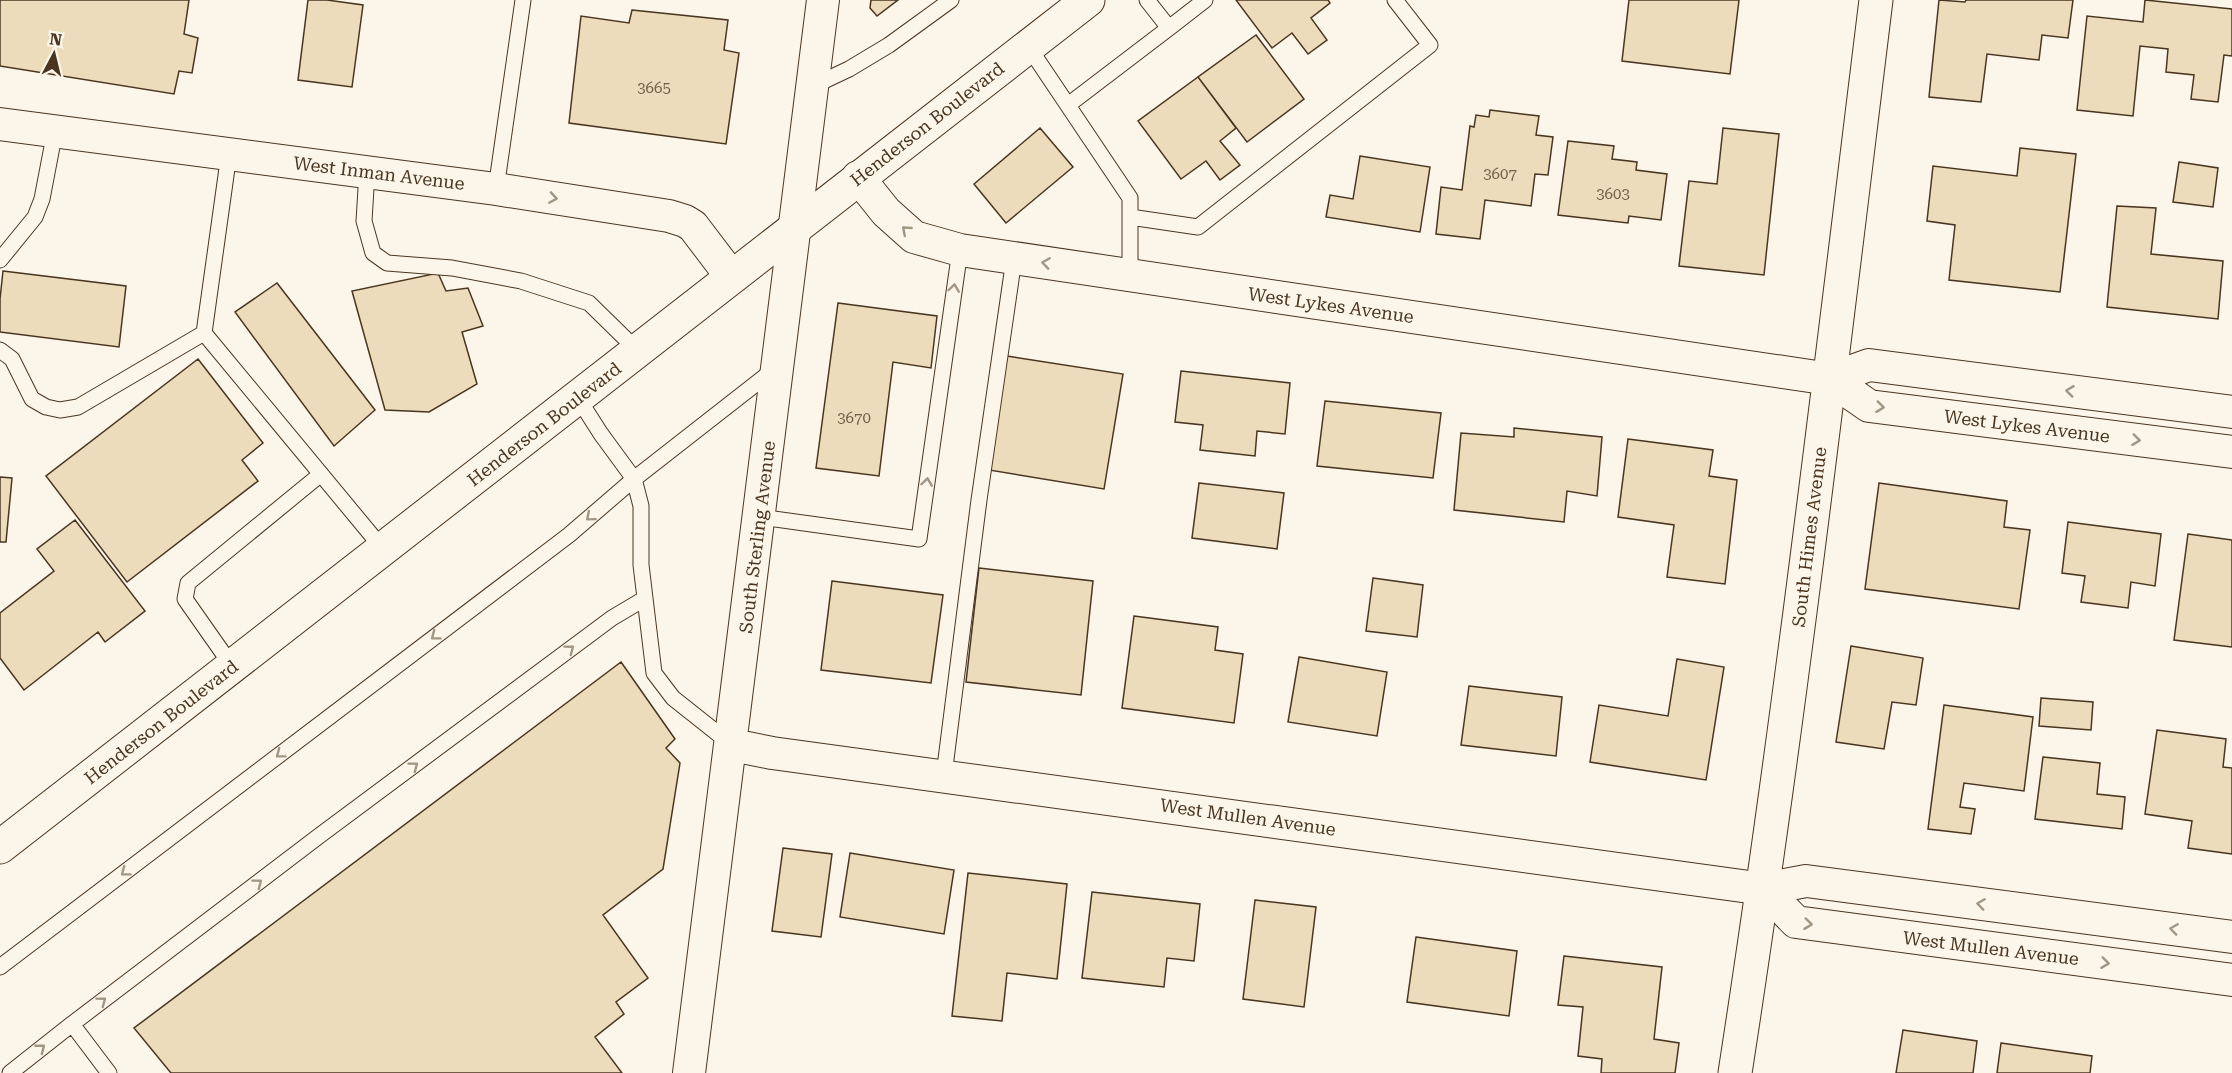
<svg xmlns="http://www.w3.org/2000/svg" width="2232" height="1073" viewBox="0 0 2232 1073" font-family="'Roboto Serif',serif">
<rect width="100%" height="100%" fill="#fbf6e9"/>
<path fill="#ecdcbc" stroke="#4a3520" stroke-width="1.5" d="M 0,0 L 189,0 L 184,34 L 198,38 L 192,73 L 179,71 L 174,94 L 0,66 Z
M 308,0 L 327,0 L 363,5 L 352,87 L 298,80 Z
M 871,0 L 898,0 L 877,16 L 870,8 Z
M 1236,0 L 1328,0 L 1330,3 L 1311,18 L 1327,40 L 1308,54 L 1292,33 L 1272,48 Z
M 1629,0 L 1739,0 L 1730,74 L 1622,61 Z
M 1939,0 L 1965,2 L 1966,0 L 2073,0 L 2068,38 L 2042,35 L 2039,60 L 1987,54 L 1981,102 L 1929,97 Z
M 2145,0 L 2232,9 L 2232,56 L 2224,55 L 2218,102 L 2191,99 L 2194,75 L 2166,72 L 2168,49 L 2140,46 L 2133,116 L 2077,110 L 2087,16 L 2143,22 Z
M 632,10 L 728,20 L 724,50 L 739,53 L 726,144 L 569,123 L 581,16 L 629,23 Z
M 1256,35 L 1304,99 L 1247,142 L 1198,77 Z
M 1198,77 L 1236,128 L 1220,141 L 1240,165 L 1220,180 L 1206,161 L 1181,179 L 1138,121 Z
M 1490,110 L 1539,116 L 1536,135 L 1553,137 L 1548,175 L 1535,174 L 1531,206 L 1485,200 L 1480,239 L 1436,234 L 1441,187 L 1462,190 L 1470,126 L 1474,127 L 1476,115 L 1489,117 Z
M 1040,128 L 1073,167 L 1006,223 L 974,184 Z
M 1723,128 L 1779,134 L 1764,275 L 1679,266 L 1689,181 L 1717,184 Z
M 1568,141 L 1614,146 L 1612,159 L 1637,162 L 1636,170 L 1667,174 L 1661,220 L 1629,216 L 1628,223 L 1558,215 Z
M 2020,148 L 2076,154 L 2060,292 L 1949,280 L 1955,225 L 1927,221 L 1933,166 L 2017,176 Z
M 1360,156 L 1430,167 L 1420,232 L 1326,217 L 1330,195 L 1353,199 Z
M 2179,162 L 2218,168 L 2213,207 L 2173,202 Z
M 2117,206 L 2156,208 L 2151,254 L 2223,261 L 2218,319 L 2107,307 Z
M 3,271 L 126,286 L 119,347 L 0,332 L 0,299 Z
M 438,273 L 446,291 L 468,288 L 483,326 L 462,332 L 477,384 L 429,412 L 385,410 L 352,291 Z
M 277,283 L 375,410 L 334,446 L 235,312 Z
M 838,303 L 937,316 L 931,368 L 893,362 L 879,476 L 816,468 Z
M 1007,356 L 1123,374 L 1104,489 L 989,470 Z
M 198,359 L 263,443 L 242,460 L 258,481 L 127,582 L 46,476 Z
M 1181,371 L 1290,383 L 1285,434 L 1257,431 L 1255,456 L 1200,450 L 1203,425 L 1175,422 Z
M 1325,401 L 1441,413 L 1433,478 L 1317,466 Z
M 1514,428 L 1602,437 L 1597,496 L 1567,491 L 1564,522 L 1454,510 L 1461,433 L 1514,437 Z
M 1628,439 L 1713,450 L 1709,476 L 1737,480 L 1725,584 L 1667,577 L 1674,525 L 1618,517 Z
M 0,477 L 12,478 L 6,542 L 0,542 Z
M 1199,483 L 1284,493 L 1277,549 L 1192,538 Z
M 1879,483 L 2007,501 L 2004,527 L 2030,530 L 2019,609 L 1865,589 Z
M 75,520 L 145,611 L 105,642 L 98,632 L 24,690 L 0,658 L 0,613 L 54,571 L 37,549 Z
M 2068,522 L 2161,534 L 2155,586 L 2131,582 L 2128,608 L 2081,602 L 2085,576 L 2062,573 Z
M 2188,534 L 2232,540 L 2232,647 L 2174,640 Z
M 979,568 L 1093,581 L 1081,695 L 966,682 Z
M 1373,578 L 1423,585 L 1417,637 L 1366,631 Z
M 832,581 L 943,595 L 931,683 L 821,670 Z
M 1134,616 L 1218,627 L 1215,650 L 1243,654 L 1234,723 L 1122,708 Z
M 1851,646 L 1923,658 L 1916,705 L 1892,702 L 1884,749 L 1836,742 Z
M 1299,657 L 1387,672 L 1377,736 L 1288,722 Z
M 1677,659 L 1724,667 L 1706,780 L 1590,762 L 1599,705 L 1668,716 Z
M 621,662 L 675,739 L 666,748 L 680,763 L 663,869 L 603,915 L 648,978 L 616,1002 L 624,1014 L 595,1037 L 622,1073 L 171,1073 L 134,1028 Z
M 1469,686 L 1562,697 L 1556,756 L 1461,745 Z
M 2041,698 L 2093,702 L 2091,730 L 2039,726 Z
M 1944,705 L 2033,717 L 2024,791 L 1964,783 L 1960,807 L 1975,809 L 1971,834 L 1928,829 Z
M 2157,730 L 2226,739 L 2223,767 L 2232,768 L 2232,854 L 2188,848 L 2192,821 L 2145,814 Z
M 2043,757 L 2100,763 L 2097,794 L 2125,797 L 2122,829 L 2035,819 Z
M 783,848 L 832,854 L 821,937 L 772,931 Z
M 850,853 L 954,870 L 944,934 L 840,917 Z
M 968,873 L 1067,884 L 1057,979 L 1007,973 L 1002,1021 L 952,1016 Z
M 1092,892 L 1200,904 L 1194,961 L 1167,958 L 1164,987 L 1082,978 Z
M 1255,900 L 1316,907 L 1304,1007 L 1243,999 Z
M 1416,937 L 1517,951 L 1509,1016 L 1407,1002 Z
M 1564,956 L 1662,967 L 1654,1039 L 1679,1043 L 1675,1073 L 1601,1073 L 1602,1059 L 1578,1056 L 1583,1007 L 1558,1005 Z
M 1903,1030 L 1977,1041 L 1973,1073 L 1896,1073 Z
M 2001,1043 L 2092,1056 L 2090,1073 L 1997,1073 Z"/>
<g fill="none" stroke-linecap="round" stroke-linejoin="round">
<defs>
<path id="lane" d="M 1147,0 L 1169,28 L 1205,0
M 1028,46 L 1130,198 L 1130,275
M 813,86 L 849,69 L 889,45 L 951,0
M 1068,105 L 1169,28
M 367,172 L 364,221 L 373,253 L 387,263 L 452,268 L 521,281 L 589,303 L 638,351
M 496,189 L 523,0
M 1130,217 L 1198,227 L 1430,45 L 1395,0
M 0,260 L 35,217 L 42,199 L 55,131
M 204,333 L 229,154
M 0,350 L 12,359 L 32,399 L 46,407 L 60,410 L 78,407 L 204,333 L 383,549
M 578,398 L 601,434 L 634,479 L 776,368
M 760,517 L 919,539 L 960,250
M 232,666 L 185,599 L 188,583 L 321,474
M 944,775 L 979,500 L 1014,259
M 0,967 L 569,535 L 634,479 L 641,506 L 641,565 L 654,673 L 673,698 L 731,744
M 10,1073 L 72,1024
M 109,1073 L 72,1024 L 319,836 L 612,618 L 644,599"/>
<path id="street" d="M 0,124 L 496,189 L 669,216 L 685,221 L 693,226 L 731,276
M 858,177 L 886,212 L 914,237 L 960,250 L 1830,379 L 1869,406 L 2232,452
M 1830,379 L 1869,365 L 2232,412
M 732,745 L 772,753 L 1764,889 L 1806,881 L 2232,937
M 1764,889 L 1796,922 L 2232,980
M 689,1073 L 823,0"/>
<path id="secondary" d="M 0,847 L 1088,0
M 1735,1073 C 1790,717 1832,358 1876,0"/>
</defs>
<use href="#lane" stroke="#4a3520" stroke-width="17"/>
<use href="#street" stroke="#4a3520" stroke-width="34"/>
<use href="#secondary" stroke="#4a3520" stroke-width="35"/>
<use href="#lane" stroke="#fbf6e9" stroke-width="15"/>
<use href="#street" stroke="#fbf6e9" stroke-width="32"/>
<use href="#secondary" stroke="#fbf6e9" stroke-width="33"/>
</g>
<defs><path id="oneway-chevron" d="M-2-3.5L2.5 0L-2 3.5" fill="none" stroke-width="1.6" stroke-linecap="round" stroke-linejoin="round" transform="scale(1.5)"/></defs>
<g stroke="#a29684">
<use href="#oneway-chevron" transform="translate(553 198) rotate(9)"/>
<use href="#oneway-chevron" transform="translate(906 230) rotate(-139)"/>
<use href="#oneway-chevron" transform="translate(1046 263) rotate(-172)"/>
<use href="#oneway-chevron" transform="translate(954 288) rotate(-82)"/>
<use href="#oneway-chevron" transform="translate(2070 391) rotate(-173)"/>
<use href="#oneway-chevron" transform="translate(1880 407) rotate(7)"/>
<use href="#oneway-chevron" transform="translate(2136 440) rotate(7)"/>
<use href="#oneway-chevron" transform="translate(927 482) rotate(-82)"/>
<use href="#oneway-chevron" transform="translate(590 517) rotate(140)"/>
<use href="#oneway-chevron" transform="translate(435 636) rotate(143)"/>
<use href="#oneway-chevron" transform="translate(570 649) rotate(-37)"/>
<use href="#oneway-chevron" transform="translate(280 754) rotate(143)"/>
<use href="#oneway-chevron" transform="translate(414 766) rotate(-37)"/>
<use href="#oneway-chevron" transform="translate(125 872) rotate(143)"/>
<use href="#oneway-chevron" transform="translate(258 883) rotate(-37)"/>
<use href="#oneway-chevron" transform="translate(1981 904) rotate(-172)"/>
<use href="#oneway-chevron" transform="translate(1808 924) rotate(7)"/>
<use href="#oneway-chevron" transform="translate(2174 929) rotate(-172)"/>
<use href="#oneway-chevron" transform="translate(2105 963) rotate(7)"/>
<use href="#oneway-chevron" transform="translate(102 1001) rotate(-37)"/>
<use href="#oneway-chevron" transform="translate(41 1048) rotate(-38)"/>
</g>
<g text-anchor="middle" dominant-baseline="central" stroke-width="4.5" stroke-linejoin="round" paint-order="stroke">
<g font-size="15" fill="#725f47">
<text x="654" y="88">3665</text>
<text x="1500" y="174">3607</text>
<text x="1613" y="194">3603</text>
<text x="854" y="418">3670</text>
</g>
<g font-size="18" fill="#4a3520" stroke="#fbf6e9">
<text transform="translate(927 124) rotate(-38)">Henderson Boulevard</text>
<text transform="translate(379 173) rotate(7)">West Inman Avenue</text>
<text transform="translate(1331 305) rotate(8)">West Lykes Avenue</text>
<text transform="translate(544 424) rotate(-38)">Henderson Boulevard</text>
<text transform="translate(2027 426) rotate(7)">West Lykes Avenue</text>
<text transform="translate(757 537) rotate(-83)">South Sterling Avenue</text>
<text transform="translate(1809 537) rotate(-83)">South Himes Avenue</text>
<text transform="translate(161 722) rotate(-38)">Henderson Boulevard</text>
<text transform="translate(1248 817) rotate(8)">West Mullen Avenue</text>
<text transform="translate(1991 948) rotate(7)">West Mullen Avenue</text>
</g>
</g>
<g transform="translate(54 54) rotate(7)" stroke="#fbf6e9" stroke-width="4.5" paint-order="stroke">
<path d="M0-4.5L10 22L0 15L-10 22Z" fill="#4a3520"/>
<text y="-9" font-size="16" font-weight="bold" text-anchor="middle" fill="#4a3520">N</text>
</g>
</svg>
